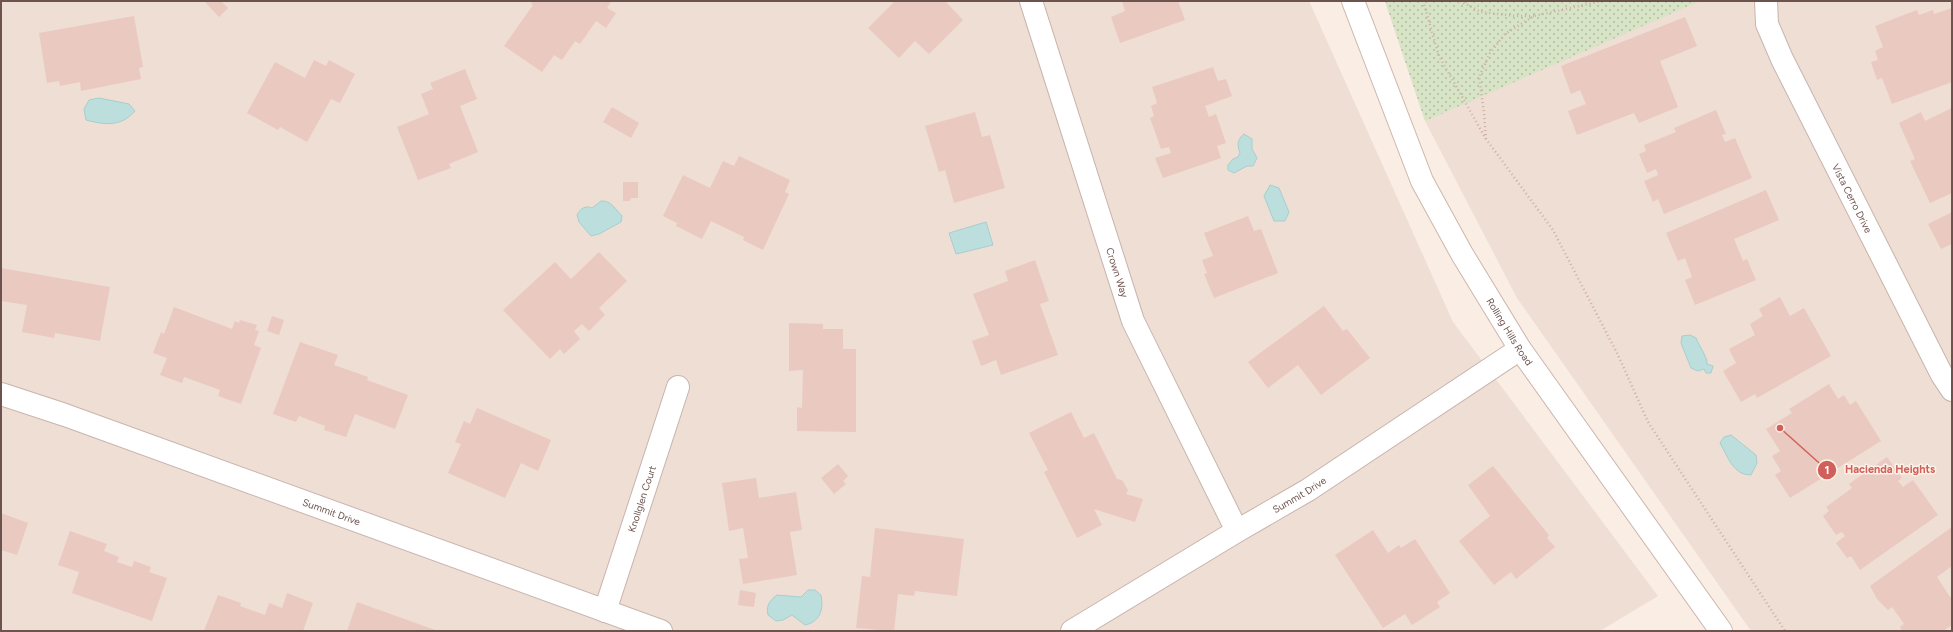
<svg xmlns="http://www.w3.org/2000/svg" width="1953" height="632" viewBox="0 0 1953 632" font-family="Figtree,sans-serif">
<defs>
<pattern id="park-dots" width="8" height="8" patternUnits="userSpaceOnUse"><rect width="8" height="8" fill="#d7e4c5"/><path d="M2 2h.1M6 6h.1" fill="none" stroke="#b3bba2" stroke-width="1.8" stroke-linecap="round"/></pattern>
</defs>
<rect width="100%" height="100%" fill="#f9ede4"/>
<path fill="#efded4" d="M 1,1 L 1309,1 L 1453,322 L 1658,596 L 1600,631 L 1,631 Z
M 1385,1 L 1952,1 L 1952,631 L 1751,631 L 1517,298 L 1425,121 Z"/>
<path fill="url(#park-dots)" d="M 1385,1 L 1700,1 L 1425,121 Z"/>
<path fill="#bcdfde" stroke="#a4cfcf" d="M 99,98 L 129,104 L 135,111 C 121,127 105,125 86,120 L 84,109 L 89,100 Z
M 1244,134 L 1252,139 L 1252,149 L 1257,158 L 1253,166 L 1247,166 L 1234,173 L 1228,170 L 1228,165 L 1233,159 L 1238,157 L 1240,153 C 1237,144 1237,140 1244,134 Z
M 1270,185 L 1279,188 L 1289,212 L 1285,221 L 1274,221 L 1264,196 Z
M 601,201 C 611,200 616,210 622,216 L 621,222 L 599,234 L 591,236 L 579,222 L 577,215 C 580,209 585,205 592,208 Z
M 986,222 L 993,245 L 956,254 L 949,233 Z
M 1690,335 L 1696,338 C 1699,346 1708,358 1707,364 L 1713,366 L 1711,373 L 1706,373 L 1704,369 L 1698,371 L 1691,368 L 1681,343 L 1682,336 Z
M 1731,435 L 1756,455 L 1757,463 L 1751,475 C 1733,475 1728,457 1720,443 L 1724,437 Z
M 808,590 L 815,590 L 821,595 C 824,609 820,622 805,625 L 792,615 L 783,620 L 776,621 L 768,615 C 766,606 769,601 777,595 L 801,597 Z"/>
<path fill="#eac9c0" d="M 204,1 L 221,1 L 228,8 L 219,17 Z
M 533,1 L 610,1 L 611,2 L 607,8 L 616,13 L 606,28 L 596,21 L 580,44 L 575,41 L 562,60 L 554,55 L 542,72 L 504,46 L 533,5 L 531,4 Z
M 895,1 L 947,1 L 946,2 L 963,20 L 929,54 L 915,41 L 899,58 L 868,28 Z
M 1122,1 L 1178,1 L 1185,20 L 1120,43 L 1111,17 L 1125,11 Z
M 1952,8 L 1952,82 L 1892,104 L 1882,78 L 1877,80 L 1871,62 L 1878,60 L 1875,51 L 1883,47 L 1875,26 L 1917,10 L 1919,15 L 1933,10 L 1934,14 Z
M 134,16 L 143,67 L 139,68 L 141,79 L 81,91 L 80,82 L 60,86 L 59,81 L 47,83 L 39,33 Z
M 1685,17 L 1697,46 L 1660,61 L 1678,107 L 1639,123 L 1634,113 L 1577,135 L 1568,111 L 1586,104 L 1580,90 L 1571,94 L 1561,66 Z
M 314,60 L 326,66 L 329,60 L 355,74 L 340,103 L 331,99 L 307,142 L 280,127 L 278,130 L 247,113 L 275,62 L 305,78 Z
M 1213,67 L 1218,81 L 1226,79 L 1232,96 L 1205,106 L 1209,117 L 1216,114 L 1226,143 L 1217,146 L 1221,158 L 1163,178 L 1155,158 L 1171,153 L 1169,147 L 1161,149 L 1150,118 L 1154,116 L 1151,106 L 1157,103 L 1152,87 Z
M 465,69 L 477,99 L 460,106 L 478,152 L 449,164 L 451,168 L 418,180 L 397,127 L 429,114 L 421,94 L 433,89 L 430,83 Z
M 612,107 L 639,123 L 631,138 L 603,122 Z
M 1952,108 L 1952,193 L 1930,203 L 1910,161 L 1915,159 L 1899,123 L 1921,112 L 1925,121 Z
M 1716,110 L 1726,134 L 1722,135 L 1725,142 L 1735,138 L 1752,178 L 1664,214 L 1658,199 L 1653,202 L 1644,181 L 1658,175 L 1656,169 L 1647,173 L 1639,154 L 1646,151 L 1644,145 L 1676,132 L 1674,128 Z
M 975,112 L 982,137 L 990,135 L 1005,188 L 954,203 L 945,170 L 939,172 L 925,126 Z
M 739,156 L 790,180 L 785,192 L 789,194 L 763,250 L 743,240 L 744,237 L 711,221 L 702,239 L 676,226 L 677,223 L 663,216 L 683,175 L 710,188 L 723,161 L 734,166 Z
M 623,182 L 638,182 L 638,198 L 631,198 L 630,201 L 623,201 Z
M 1766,190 L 1779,220 L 1734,239 L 1743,261 L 1747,259 L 1756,280 L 1695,305 L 1685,280 L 1692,277 L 1685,258 L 1678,261 L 1666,233 Z
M 1952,212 L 1952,244 L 1941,249 L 1928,224 Z
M 1248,216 L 1254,231 L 1261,229 L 1278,273 L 1214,298 L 1204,274 L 1207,273 L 1202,260 L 1213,256 L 1204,233 Z
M 599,252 L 627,281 L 599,308 L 605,315 L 589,331 L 582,324 L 574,331 L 580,339 L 564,354 L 560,349 L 550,359 L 503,310 L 555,262 L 571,279 Z
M 1035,260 L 1049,301 L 1040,304 L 1058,355 L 1001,375 L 996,360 L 981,366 L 972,341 L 989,335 L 973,294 L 1008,281 L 1005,271 Z
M 1,268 L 110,287 L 100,341 L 55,333 L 54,338 L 22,332 L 27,305 L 1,301 Z
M 1780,297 L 1790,316 L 1804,308 L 1831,356 L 1757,398 L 1755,394 L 1741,402 L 1723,371 L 1736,363 L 1729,349 L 1755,335 L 1750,324 L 1763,316 L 1759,309 Z
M 1324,306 L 1343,331 L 1347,329 L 1370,358 L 1321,395 L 1298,365 L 1268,388 L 1248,362 Z
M 174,307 L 232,329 L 235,321 L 239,323 L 240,320 L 257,325 L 255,330 L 259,331 L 254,345 L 261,348 L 241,404 L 218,396 L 220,390 L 184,377 L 182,383 L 160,375 L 167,358 L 153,353 L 161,332 L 164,334 Z
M 272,316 L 284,320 L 279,335 L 267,331 Z
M 789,323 L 823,324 L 823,329 L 843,329 L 843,349 L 856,349 L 856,432 L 797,431 L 797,407 L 802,408 L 803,370 L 789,371 Z
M 300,342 L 338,355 L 334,365 L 368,377 L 367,380 L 408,395 L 395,429 L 355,414 L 346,437 L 324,430 L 325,426 L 299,416 L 296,422 L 273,414 Z
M 1829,384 L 1838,399 L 1844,395 L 1850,405 L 1856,401 L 1881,441 L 1790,498 L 1775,475 L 1781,471 L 1772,456 L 1780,451 L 1766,429 L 1792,413 L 1789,409 Z
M 477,408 L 551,440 L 538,471 L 521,463 L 505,498 L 448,473 L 461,444 L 455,442 L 464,421 L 470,424 Z
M 1071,412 L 1084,438 L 1094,433 L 1117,479 L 1122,480 L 1128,490 L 1126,494 L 1143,499 L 1135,522 L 1094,509 L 1102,525 L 1077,538 L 1044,472 L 1048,470 L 1029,433 Z
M 1887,457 L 1902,478 L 1898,481 L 1903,487 L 1913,480 L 1938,515 L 1860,570 L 1851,556 L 1847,558 L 1836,543 L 1845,536 L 1842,532 L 1836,535 L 1823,516 L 1829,511 L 1826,507 L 1852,488 L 1849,484 Z
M 838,464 L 848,476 L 843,481 L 846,484 L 834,494 L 821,478 Z
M 1493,466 L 1549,535 L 1547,538 L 1555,547 L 1516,579 L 1511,572 L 1494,585 L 1459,541 L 1490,516 L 1468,485 Z
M 756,478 L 759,498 L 796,492 L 802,530 L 790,532 L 797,575 L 743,584 L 739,559 L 748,558 L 743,528 L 729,531 L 722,483 Z
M 1,513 L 28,523 L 17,555 L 1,550 Z
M 1952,527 L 1952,566 L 1937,577 L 1950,597 L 1952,596 L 1952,625 L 1943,631 L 1902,631 L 1900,627 L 1904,624 L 1892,607 L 1888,610 L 1877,599 L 1870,586 Z
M 875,528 L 964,539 L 957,596 L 915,591 L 914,596 L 898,594 L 894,631 L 856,628 L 862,576 L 870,577 Z
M 1373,530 L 1388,553 L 1399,545 L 1401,548 L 1415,539 L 1450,593 L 1437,602 L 1440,607 L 1412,625 L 1405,614 L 1383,628 L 1335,555 Z
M 70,531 L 107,544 L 104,551 L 119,557 L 117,562 L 132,567 L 134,561 L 151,567 L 149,572 L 167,578 L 152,621 L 72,593 L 79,572 L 58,565 Z
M 740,590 L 756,593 L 754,607 L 738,605 Z
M 287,593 L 313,603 L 303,631 L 204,631 L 218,595 L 241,603 L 240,606 L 265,615 L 269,603 L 282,608 Z
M 357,602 L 438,631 L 347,631 Z"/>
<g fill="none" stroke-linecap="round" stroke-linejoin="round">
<defs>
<g id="street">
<path id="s1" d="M 1031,1 L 1133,321 L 1237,531"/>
<path id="s2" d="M 1766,1 L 1767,24 L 1782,59 L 1942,375 L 1952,390"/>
<path id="s3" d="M 1,394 L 65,415 L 661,631"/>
<path id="s4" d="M 605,611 L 678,387"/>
<path id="s5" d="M 1072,631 L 1237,531 L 1308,490 L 1520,349"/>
</g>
<g id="secondary">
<path id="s6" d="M 1353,1 L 1422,181 L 1462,254 L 1520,349 L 1721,631"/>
</g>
</defs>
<use href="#street" stroke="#c8b4ad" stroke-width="24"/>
<use href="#secondary" stroke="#cdb6ad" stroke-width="24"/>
<path stroke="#ceada4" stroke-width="2.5" stroke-dasharray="1 3" stroke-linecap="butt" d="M 1423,1 L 1439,56 L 1486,139 L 1553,230 L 1618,355 L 1648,422 L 1785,631
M 1460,1 L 1481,12 L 1516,16 L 1534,16
M 1486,139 L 1484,112 L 1479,77 L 1490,53 L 1505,34 L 1534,16 L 1602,1"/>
<use href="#street" stroke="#fff" stroke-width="22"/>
<use href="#secondary" stroke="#fff" stroke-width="22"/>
</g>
<g text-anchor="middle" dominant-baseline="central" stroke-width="3" stroke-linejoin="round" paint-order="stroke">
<g font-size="10" fill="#6d534e" stroke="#fcf2ea">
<text stroke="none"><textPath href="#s2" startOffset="217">Vista Cerro Drive</textPath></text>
<text stroke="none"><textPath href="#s1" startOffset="285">Crown Way</textPath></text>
<text stroke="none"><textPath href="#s6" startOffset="367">Rolling Hills Road</textPath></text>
<text stroke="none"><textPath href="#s5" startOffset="265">Summit Drive</textPath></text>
<text stroke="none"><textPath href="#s4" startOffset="118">Knollglen Court</textPath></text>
<text stroke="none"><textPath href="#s3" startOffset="351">Summit Drive</textPath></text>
</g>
</g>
<path fill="none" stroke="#d2605a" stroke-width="1.5" d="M1780 428L1827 470"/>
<g fill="#d2605a" stroke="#fcf2ea" stroke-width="1.5">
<circle cx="1780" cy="428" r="4"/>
<circle cx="1827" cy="470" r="10"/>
</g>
<g font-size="12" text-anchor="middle" font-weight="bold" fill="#fff">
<text x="1827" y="474">1</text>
</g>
<g font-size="11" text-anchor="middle" font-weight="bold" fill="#d2605a" stroke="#fcf2ea" stroke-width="3" stroke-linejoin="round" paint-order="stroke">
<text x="1890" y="473">Hacienda Heights</text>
</g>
<rect width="1953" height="632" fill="none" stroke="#6d534e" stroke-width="4"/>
</svg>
